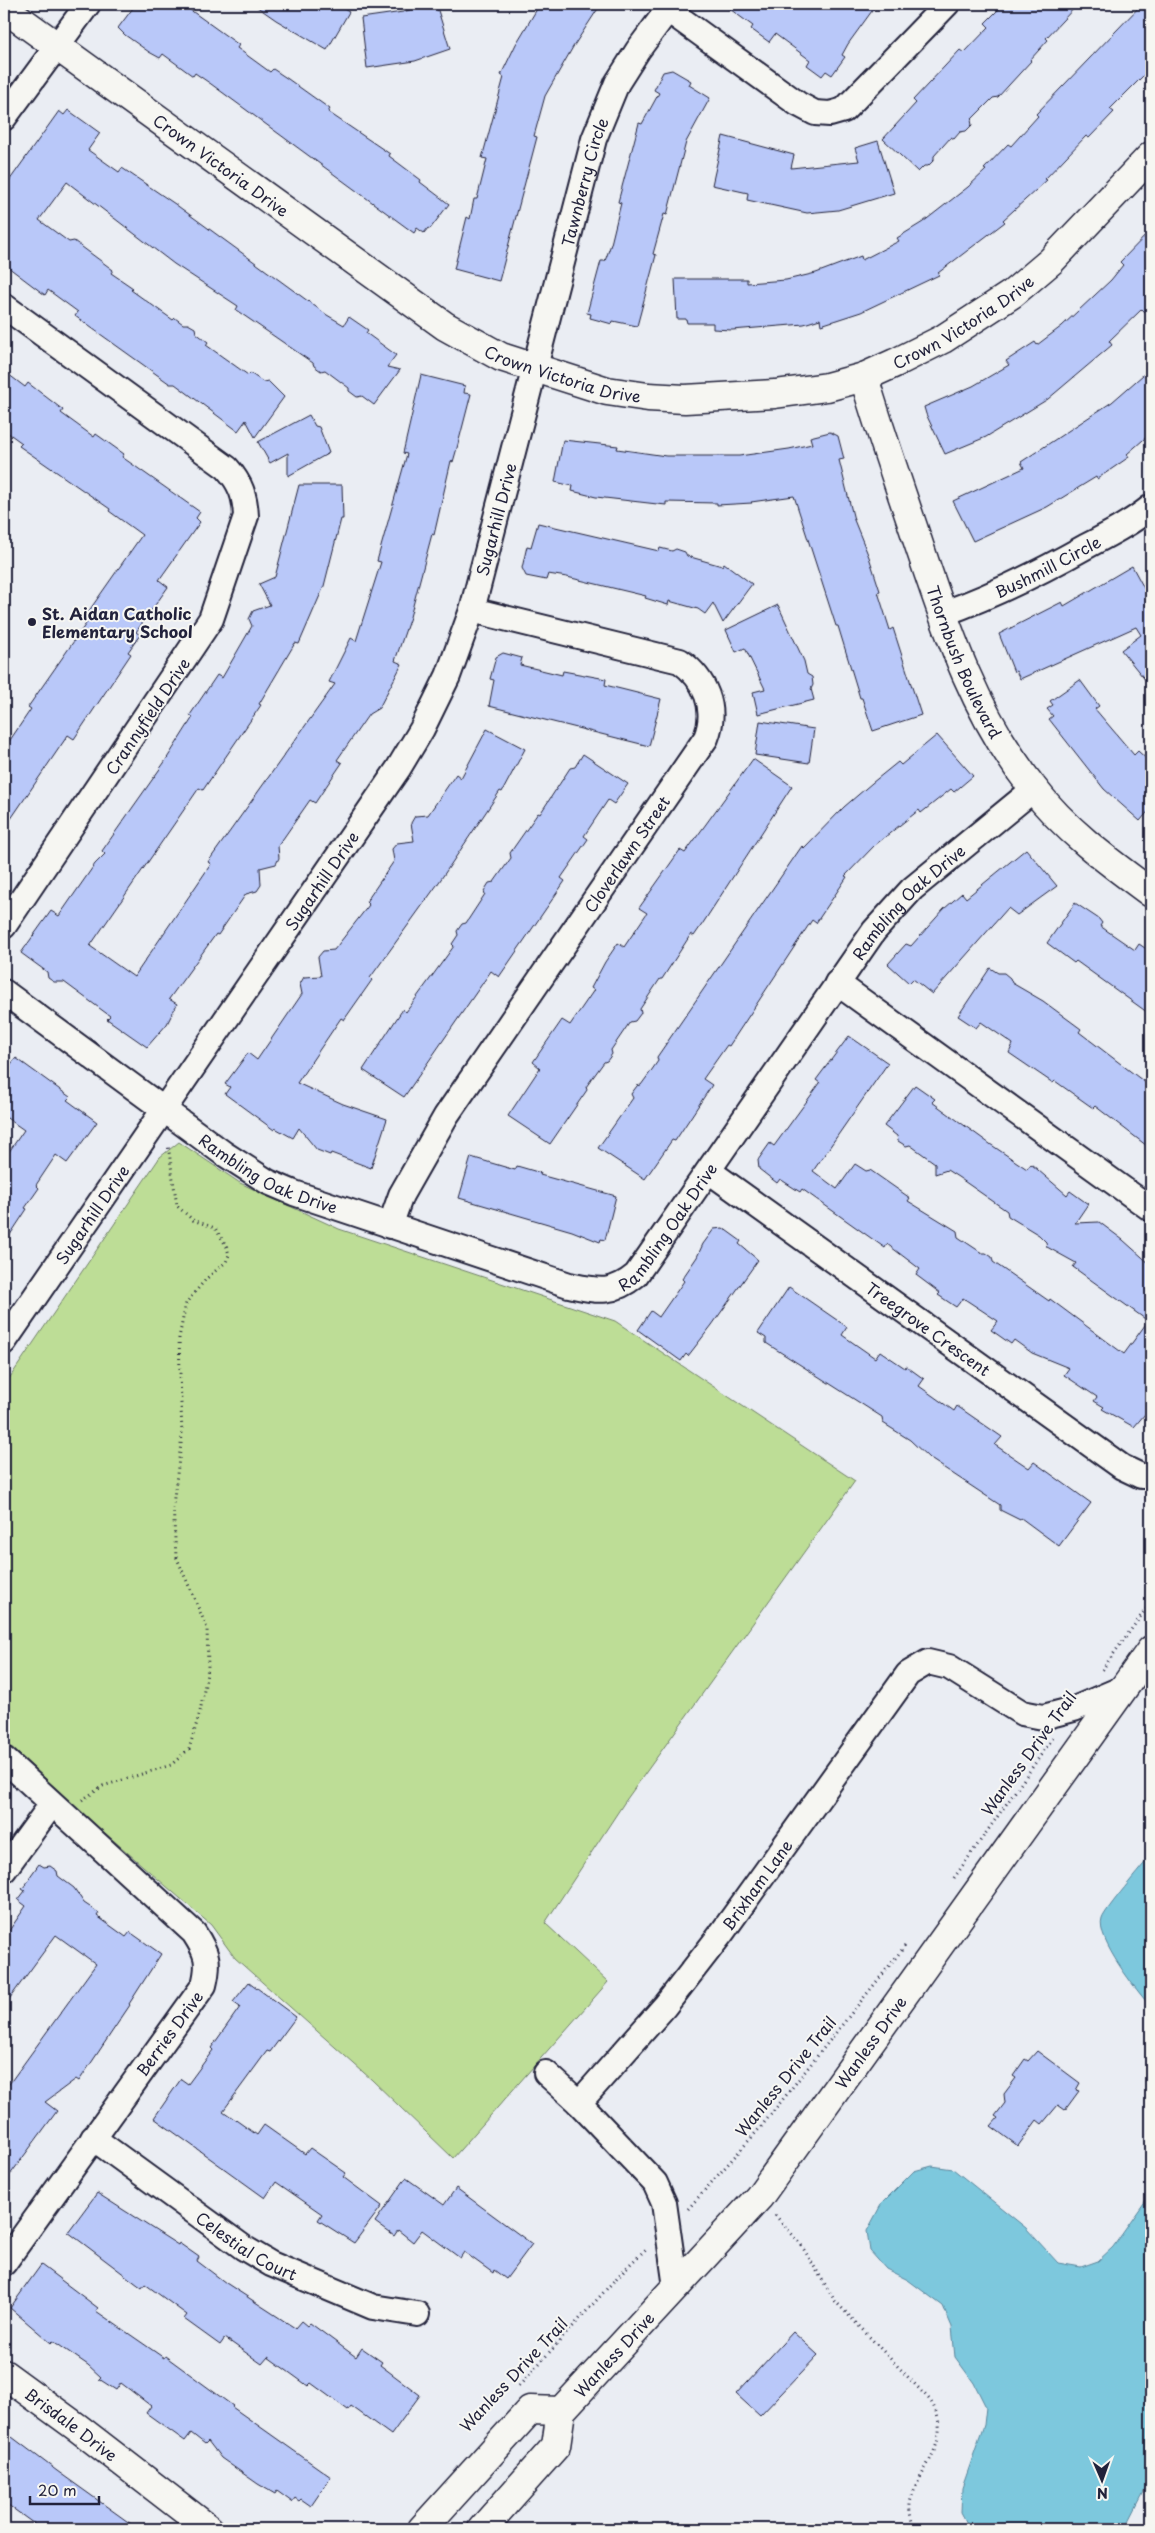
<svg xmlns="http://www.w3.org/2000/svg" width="1155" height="2533" viewBox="0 0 1155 2533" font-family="'Playpen Sans',sans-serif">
<rect width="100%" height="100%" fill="#eaedf3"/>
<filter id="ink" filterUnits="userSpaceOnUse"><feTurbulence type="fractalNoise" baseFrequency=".02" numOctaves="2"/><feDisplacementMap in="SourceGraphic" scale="10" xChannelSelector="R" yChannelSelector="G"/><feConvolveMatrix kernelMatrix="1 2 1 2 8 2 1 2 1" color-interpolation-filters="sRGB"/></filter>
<g filter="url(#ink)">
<path fill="#bddd96" stroke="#708068" d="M 179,1142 L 240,1183 L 339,1229 L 615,1321 L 855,1481 L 624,1803 L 545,1923 L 608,1982 L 453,2158 L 372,2080 L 235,1958 L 211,1925 L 83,1814 L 4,1740 L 4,1386 L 160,1157 Z"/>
<path fill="#7dc8dd" stroke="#59869c" d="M 1151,1855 L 1151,2007 C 1138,1992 1095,1939 1102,1919 C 1105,1909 1143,1866 1151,1855 Z
M 932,2166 L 953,2169 L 1026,2228 L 1058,2263 L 1081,2267 L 1098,2261 L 1113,2247 L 1151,2193 L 1151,2478 L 1125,2529 L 970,2529 L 961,2512 L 962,2488 L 984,2425 L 986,2407 L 974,2383 L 955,2357 L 952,2327 L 943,2306 L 908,2280 L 886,2269 L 870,2251 L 867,2231 L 882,2203 L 914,2171 Z"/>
<path fill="#b9c8f9" stroke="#22223b" d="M 136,4 L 182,4 L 239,45 L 237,48 L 270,72 L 273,69 L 288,79 L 330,109 L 328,112 L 390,154 L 389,156 L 421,180 L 420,182 L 449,204 L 430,229 L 428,228 L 424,233 L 417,228 L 414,233 L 211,84 L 195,73 L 193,76 L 163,54 L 160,58 L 149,52 L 125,35 L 118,28 Z
M 253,4 L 335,4 L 349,12 L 327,50 L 276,20 Z
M 428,4 L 436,4 L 450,49 L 415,61 L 367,68 L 361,18 L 403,12 Z
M 540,4 L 601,4 L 573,47 L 545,96 L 534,136 L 537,137 L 499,281 L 454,269 L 467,217 L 470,219 L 474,199 L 477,199 L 487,159 L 482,158 L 504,77 L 501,75 L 516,44 Z
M 723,4 L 877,4 L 848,44 L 842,55 L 845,57 L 832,75 L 826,71 L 822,76 L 807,65 L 810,60 L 775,34 L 769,42 L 751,29 L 753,26 Z
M 1004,4 L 1078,4 L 1046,38 L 1048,40 L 1030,60 L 1031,61 L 998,97 L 993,98 L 971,120 L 972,125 L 966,131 L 960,132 L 954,139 L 951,137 L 934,156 L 934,160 L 928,166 L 924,166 L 918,172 L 883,139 L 916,103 L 913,100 L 945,66 L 960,50 L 964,53 L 989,27 L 985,23 Z
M 1142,4 L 1151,4 L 1151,68 L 1110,109 L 1114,112 L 1089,138 L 1086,136 L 1045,179 L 1047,180 L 1003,220 L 1005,222 L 938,273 L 939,275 L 861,312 L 821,325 L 820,319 L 804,324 L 732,330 L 713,329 L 713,323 L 687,323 L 686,319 L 677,319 L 675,279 L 747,279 L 747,283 L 786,280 L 816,273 L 861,256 L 862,260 L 899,241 L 897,238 L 923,222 L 968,187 L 986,170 L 984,169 L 1008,144 L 1011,146 L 1038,116 L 1036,114 Z
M 672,70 L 691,81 L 689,85 L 710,98 L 686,142 L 667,215 L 664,214 L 653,254 L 656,255 L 637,326 L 613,321 L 612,324 L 590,318 L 591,314 L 587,313 L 601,261 L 605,261 L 611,244 L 621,203 L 618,202 L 639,123 L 642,124 L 659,93 L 654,90 L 663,72 Z
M 68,110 L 100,133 L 88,150 L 119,172 L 122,168 L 175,204 L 327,315 L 344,325 L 349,317 L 368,330 L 366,333 L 396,355 L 387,367 L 400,370 L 374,405 L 362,396 L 357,397 L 349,391 L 349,388 L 325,370 L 321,371 L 314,366 L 313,363 L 236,310 L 238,306 L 174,264 L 67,182 L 39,220 L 69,242 L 74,241 L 113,270 L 111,273 L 133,288 L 131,290 L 173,320 L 175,318 L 183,324 L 188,324 L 195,328 L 196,333 L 208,342 L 206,345 L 248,375 L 250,373 L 263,382 L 268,381 L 284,397 L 255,437 L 246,420 L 238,431 L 175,384 L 170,384 L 75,316 L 78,312 L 48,290 L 45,295 L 4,264 L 4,188 L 59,111 L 64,115 Z
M 723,136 L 794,155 L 791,168 L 859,161 L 855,148 L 878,141 L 894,193 L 838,210 L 807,213 L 747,200 L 748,193 L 712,185 Z
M 1151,230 L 1151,318 L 1142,309 L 1109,341 L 1112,345 L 1048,399 L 986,437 L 945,454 L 926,414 L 924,407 L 973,386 L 1009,365 L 1006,361 L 1035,342 L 1037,345 L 1062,326 L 1111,280 L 1123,265 L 1120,262 Z
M 1151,368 L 1151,433 L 1127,454 L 1129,457 L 1097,479 L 1096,477 L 1047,507 L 973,541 L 953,501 L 1024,468 L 1021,462 L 1112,402 Z
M 4,371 L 25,387 L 28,383 L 63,410 L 61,413 L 94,437 L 96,434 L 124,454 L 122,457 L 200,512 L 196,518 L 200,522 L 159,580 L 168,587 L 136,632 L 140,635 L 128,652 L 131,654 L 74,739 L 68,735 L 4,829 L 4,749 L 31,709 L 28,707 L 90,618 L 86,615 L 142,535 L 109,511 L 110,509 L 19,446 L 22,443 L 4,430 Z
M 421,375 L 465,386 L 464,393 L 471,394 L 457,448 L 453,462 L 451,461 L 434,535 L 432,534 L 410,617 L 395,661 L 402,664 L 379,708 L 369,714 L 337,760 L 342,763 L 323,791 L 315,803 L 310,800 L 278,846 L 279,858 L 276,864 L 260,868 L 261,885 L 257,891 L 246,894 L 218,935 L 216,934 L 169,999 L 177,1004 L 167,1024 L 147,1047 L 107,1019 L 110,1016 L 64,982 L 54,982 L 48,978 L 47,972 L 21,953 L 51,911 L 59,916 L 95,864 L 105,854 L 102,851 L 164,763 L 193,717 L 190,715 L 217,675 L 222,678 L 252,626 L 249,619 L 253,611 L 270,605 L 259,584 L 275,577 L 299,485 L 342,485 L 343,519 L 341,519 L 324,586 L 299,644 L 295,643 L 259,704 L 261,705 L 203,790 L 199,788 L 90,946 L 134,977 L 211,864 L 208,862 L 335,684 L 329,682 L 351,638 L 356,641 L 381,562 L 377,561 L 407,454 L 403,453 Z
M 309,415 L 315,426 L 319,427 L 329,453 L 288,476 L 288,453 L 270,463 L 258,442 Z
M 830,432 L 838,436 L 844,459 L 839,460 L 854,520 L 869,557 L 880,591 L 878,592 L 890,630 L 893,628 L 921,715 L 873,731 L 862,698 L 860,698 L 838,626 L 836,626 L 794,496 L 751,502 L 752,503 L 717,505 L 717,503 L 666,502 L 666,505 L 596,497 L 572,491 L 573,486 L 555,482 L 563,440 L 618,446 L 617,449 L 666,456 L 739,456 L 789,449 L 812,444 L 810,437 Z
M 538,523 L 659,551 L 660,548 L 672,551 L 676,549 L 685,552 L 687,556 L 722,566 L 724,563 L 752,584 L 723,623 L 713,603 L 705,614 L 698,609 L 669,601 L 668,605 L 645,598 L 646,596 L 567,577 L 548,574 L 546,580 L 526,576 L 522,568 L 527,546 L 531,547 Z
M 1132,566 L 1151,601 L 1151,687 L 1121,650 L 1141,635 L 1136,627 L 1020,679 L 1016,671 L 1014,672 L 999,634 L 1062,602 L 1064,606 Z
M 778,605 L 804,661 L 807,674 L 812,677 L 813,685 L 811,689 L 814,700 L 758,714 L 753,692 L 765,689 L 745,648 L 736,652 L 726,630 Z
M 503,653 L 522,658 L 520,665 L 562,675 L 563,671 L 606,679 L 605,685 L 661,699 L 649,746 L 489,706 L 494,680 L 490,679 L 496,657 Z
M 1080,680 L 1099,706 L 1095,709 L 1134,755 L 1138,751 L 1151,763 L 1151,808 L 1140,821 L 1104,789 L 1049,719 L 1053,716 L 1047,709 L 1053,705 L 1050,701 Z
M 760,721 L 814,729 L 809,763 L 755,755 Z
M 487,729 L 525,749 L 502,792 L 500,791 L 437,885 L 370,978 L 372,980 L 344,1020 L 341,1018 L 297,1083 L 343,1104 L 387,1119 L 371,1168 L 331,1153 L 330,1155 L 317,1150 L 299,1128 L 293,1138 L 275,1128 L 274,1130 L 225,1094 L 230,1087 L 225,1084 L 248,1053 L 257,1060 L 302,994 L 300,984 L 304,977 L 321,976 L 318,957 L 323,951 L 334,950 L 369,905 L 366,902 L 394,861 L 392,849 L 397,843 L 414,841 L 411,823 L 415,816 L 428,815 L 456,774 L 461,778 Z
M 937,735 L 973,776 L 954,792 L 951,789 L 921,813 L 919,810 L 875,845 L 845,876 L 847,877 L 816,923 L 812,920 L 729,1046 L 727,1045 L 703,1079 L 712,1085 L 675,1141 L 672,1140 L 645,1179 L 598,1148 L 633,1098 L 631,1094 L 637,1086 L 641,1085 L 649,1074 L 658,1061 L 657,1057 L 802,846 L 804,848 L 844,807 L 872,783 L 898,762 L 901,765 Z
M 583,754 L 628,784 L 614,804 L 608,800 L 584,836 L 588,839 L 561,878 L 565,881 L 499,977 L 491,971 L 404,1097 L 363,1070 L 403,1009 L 406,1012 L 454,946 L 452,944 L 458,935 L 457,931 L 462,924 L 466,923 L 485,894 L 484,891 L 489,883 L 494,882 L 511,858 L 510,853 L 538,813 L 540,814 L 570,768 L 575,767 Z
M 753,759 L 792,786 L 703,923 L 694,936 L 691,934 L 662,979 L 660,979 L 640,1009 L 641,1013 L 635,1021 L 630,1022 L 611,1050 L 612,1054 L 607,1061 L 604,1062 L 586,1087 L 587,1090 L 550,1144 L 508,1116 L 540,1068 L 533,1062 L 562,1020 L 570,1025 L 594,990 L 591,988 L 605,962 L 618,943 L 624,947 L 647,913 L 639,908 L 680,850 L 685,853 Z
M 1026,849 L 1057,886 L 1017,915 L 1008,908 L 932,994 L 913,979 L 909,983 L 888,964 L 906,944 L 911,946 L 944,909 L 962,893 L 966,898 Z
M 1075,903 L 1099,919 L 1102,923 L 1100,926 L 1135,950 L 1139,944 L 1151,952 L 1151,1015 L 1076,961 L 1074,963 L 1047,943 Z
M 990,968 L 998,973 L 1004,973 L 1010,978 L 1012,983 L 1043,1001 L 1081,1029 L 1079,1032 L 1151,1087 L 1151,1149 L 1095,1106 L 1093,1108 L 1055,1081 L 1053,1083 L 1009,1053 L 1013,1044 L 981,1022 L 976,1028 L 958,1016 Z
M 849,1036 L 888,1063 L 813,1171 L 837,1189 L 855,1164 L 866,1171 L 870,1170 L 910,1198 L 908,1201 L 957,1231 L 958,1237 L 982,1253 L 986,1253 L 992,1257 L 993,1262 L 1049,1301 L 1050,1299 L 1124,1354 L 1148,1321 L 1073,1267 L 1076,1263 L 1047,1247 L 1046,1242 L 1039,1235 L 1008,1216 L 1007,1211 L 958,1177 L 947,1170 L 935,1174 L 935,1163 L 910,1145 L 906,1146 L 898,1141 L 897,1136 L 884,1126 L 915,1085 L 935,1099 L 932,1102 L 990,1144 L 1027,1169 L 1031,1164 L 1067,1195 L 1070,1191 L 1088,1204 L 1075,1223 L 1099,1222 L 1123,1240 L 1151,1265 L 1151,1407 L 1134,1427 L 1102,1409 L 1104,1407 L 1094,1401 L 1097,1397 L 1064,1375 L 1069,1368 L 1032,1353 L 1014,1340 L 1011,1344 L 991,1330 L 998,1321 L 963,1298 L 956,1307 L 938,1295 L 940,1293 L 916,1275 L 920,1269 L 887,1244 L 885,1248 L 802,1189 L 800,1192 L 780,1179 L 777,1183 L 759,1169 L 758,1160 L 770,1143 L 774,1146 L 820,1083 L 816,1080 Z
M 16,1058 L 70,1097 L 67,1100 L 97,1122 L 67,1163 L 56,1155 L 36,1185 L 39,1188 L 25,1208 L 27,1209 L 4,1244 L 4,1159 L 24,1130 L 4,1116 L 4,1059 L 11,1064 Z
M 471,1157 L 515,1170 L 517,1166 L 541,1173 L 540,1175 L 616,1196 L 605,1240 L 601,1239 L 600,1242 L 572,1231 L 459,1198 Z
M 723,1228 L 741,1241 L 739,1244 L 758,1260 L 712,1325 L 688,1356 L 686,1354 L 681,1361 L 638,1330 L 651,1311 L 659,1317 L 684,1281 L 682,1279 L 697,1257 L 703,1244 L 714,1229 Z
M 789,1287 L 847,1327 L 842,1335 L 875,1358 L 880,1351 L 905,1368 L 906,1366 L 924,1379 L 919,1386 L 954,1411 L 957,1406 L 1002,1437 L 995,1445 L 1029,1468 L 1034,1462 L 1091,1503 L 1059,1546 L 1021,1518 L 1020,1520 L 1000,1510 L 1000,1505 L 929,1458 L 910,1440 L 883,1423 L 882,1417 L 766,1343 L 766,1338 L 758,1333 Z
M 39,1864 L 44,1867 L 50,1866 L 57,1871 L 58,1876 L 74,1888 L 84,1903 L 99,1913 L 97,1916 L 126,1937 L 130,1932 L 161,1954 L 129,2004 L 130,2005 L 79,2081 L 76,2079 L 45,2102 L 57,2111 L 4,2183 L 4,2091 L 96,1964 L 56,1935 L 4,2006 L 4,1938 L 26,1906 L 18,1900 L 25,1891 L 22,1889 L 30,1879 L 29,1878 Z
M 249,1982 L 296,2017 L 270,2052 L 267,2051 L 223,2111 L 257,2135 L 264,2125 L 305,2154 L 310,2148 L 346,2173 L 343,2177 L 382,2206 L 354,2243 L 318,2220 L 322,2214 L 276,2182 L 265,2198 L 154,2118 L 181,2079 L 188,2084 L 213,2050 L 211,2048 L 240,2007 L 233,2002 Z
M 1037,2051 L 1080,2083 L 1076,2090 L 1079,2091 L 1065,2110 L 1058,2105 L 1042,2124 L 1037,2120 L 1018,2146 L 991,2126 L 998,2118 L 995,2116 L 1005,2103 L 1004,2094 L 1016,2078 L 1013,2076 L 1025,2059 L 1028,2061 Z
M 406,2178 L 444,2205 L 456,2188 L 532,2244 L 506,2279 L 494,2270 L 493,2273 L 464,2252 L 460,2258 L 422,2230 L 413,2242 L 398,2230 L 394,2236 L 375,2222 Z
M 97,2193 L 178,2245 L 179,2243 L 199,2257 L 197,2261 L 226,2283 L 295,2328 L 301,2321 L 307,2326 L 310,2323 L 356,2357 L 362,2348 L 382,2362 L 380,2365 L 420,2395 L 391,2435 L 351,2406 L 348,2410 L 311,2383 L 308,2386 L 268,2357 L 262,2364 L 225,2338 L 220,2345 L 184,2319 L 187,2315 L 145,2284 L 142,2288 L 68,2232 Z
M 41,2265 L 98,2308 L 96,2311 L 164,2358 L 165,2356 L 233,2406 L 232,2407 L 331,2477 L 311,2506 L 301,2499 L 299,2501 L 295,2498 L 292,2502 L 277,2491 L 275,2494 L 258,2484 L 221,2458 L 208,2441 L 205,2444 L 191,2433 L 185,2441 L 146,2413 L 151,2406 L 121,2383 L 116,2390 L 99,2379 L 101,2377 L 88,2365 L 53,2341 L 51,2343 L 10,2308 Z
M 793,2332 L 818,2355 L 760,2416 L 736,2394 Z
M 4,2431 L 57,2471 L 138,2529 L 41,2529 L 4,2502 Z"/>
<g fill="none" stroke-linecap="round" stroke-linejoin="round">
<defs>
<g id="street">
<path d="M 668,10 L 798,104 L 815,113 L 830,114 L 844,110 L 947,4"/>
<path d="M 4,118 L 88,4"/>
<path d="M 4,306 L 227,468 C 241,484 245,496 246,516 L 211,619 L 4,926"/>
<path id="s1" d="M 942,614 C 992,596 1039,573 1085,547 C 1108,535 1131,523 1151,507"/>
<path d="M 837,983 L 1151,1209"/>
<path id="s2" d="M 4,992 L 223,1153 L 268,1182 L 294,1193 L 569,1285 C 598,1291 612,1295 636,1275 L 874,931 L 912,889 L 1034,789"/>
<path id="s3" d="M 709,1171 L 1122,1467 L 1141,1476 L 1151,1476"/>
<path id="s4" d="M 390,1226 L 401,1195 L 446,1116 L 706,738 C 718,708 705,679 680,661 L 472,610"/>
<path id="s5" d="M 4,1342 L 398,769 L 422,729 L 448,676 L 472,610 L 594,139 L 617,83 L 638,50 L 672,4"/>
<path d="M 4,1759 L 194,1933 C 207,1953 210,1961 204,1985 L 4,2263"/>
<path d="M 4,1870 L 52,1804"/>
<path d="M 546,2073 L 579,2103"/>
<path id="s6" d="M 93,2138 L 244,2248 L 271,2264 L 373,2307 L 417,2314"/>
<path id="s7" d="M 676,2287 L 664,2203 L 655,2183 L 579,2103 L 665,2006 L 721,1934 L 908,1674 L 928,1662 L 949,1667 L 1022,1713 L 1043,1717 L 1074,1709 L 1123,1688"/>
</g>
<g id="secondary">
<path id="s8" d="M 4,8 L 445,326 L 501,357 L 607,391 L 648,397 L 685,399 L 775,394 L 827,387 L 864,377 L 895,363 L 943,339 L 1012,294 L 1051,261 L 1151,156"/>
<path id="s9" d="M 864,377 C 880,432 899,485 917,539 C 947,629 973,712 1033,788 C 1065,830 1109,862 1151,893"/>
<path id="s10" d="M 4,2374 L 78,2428 L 209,2529"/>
<path d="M 422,2529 L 530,2410 L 561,2411"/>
<path id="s11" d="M 482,2529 L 556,2446 L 561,2411 L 759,2197 L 1151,1650"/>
</g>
</defs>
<use href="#street" stroke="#22223b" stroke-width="28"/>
<use href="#secondary" stroke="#22223b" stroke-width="31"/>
<path stroke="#22223b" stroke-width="3" stroke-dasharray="1 4" stroke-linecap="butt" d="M 1102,1670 L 1151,1602
M 82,1800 L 103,1786 L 171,1765 L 189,1749 L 200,1712 L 208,1668 L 207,1628 L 176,1556 L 173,1505 L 182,1436 L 179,1338 L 186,1303 L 206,1279 L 226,1262 L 229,1255 L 227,1247 L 215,1228 L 193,1220 L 177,1206 L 168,1145
M 954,1878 L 1053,1738
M 688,2209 L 760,2128 L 905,1946
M 775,2215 L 800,2243 L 835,2301 L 930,2400 C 955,2439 922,2464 911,2499 C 908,2510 911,2520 915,2529
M 519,2386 L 622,2272 L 647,2248"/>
<use href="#street" stroke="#f6f6f2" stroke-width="24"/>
<use href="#secondary" stroke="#f6f6f2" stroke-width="28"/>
</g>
</g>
<circle fill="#22223b" stroke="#f6f6f2" stroke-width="2" cx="32" cy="622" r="5"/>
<g text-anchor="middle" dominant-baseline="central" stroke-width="4" stroke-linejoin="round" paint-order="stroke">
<g font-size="16" fill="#22223b" stroke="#f6f6f2">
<text stroke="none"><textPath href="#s8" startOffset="268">Crown Victoria Drive</textPath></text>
<text stroke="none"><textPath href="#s5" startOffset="1314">Tawnberry Circle</textPath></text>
<text stroke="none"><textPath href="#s8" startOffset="1092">Crown Victoria Drive</textPath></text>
<text stroke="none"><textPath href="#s8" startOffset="672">Crown Victoria Drive</textPath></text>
<text stroke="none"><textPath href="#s5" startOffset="965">Sugarhill Drive</textPath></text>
<text stroke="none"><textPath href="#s1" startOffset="116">Bushmill Circle</textPath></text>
<text stroke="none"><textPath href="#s9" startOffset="302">Thornbush Boulevard</textPath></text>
<text transform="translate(147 716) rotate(-56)">Crannyfield Drive</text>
<text stroke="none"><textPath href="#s4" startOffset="442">Cloverlawn Street</textPath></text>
<text stroke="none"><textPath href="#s5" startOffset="560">Sugarhill Drive</textPath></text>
<text stroke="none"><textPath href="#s2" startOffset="1178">Rambling Oak Drive</textPath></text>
<text stroke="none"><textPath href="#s2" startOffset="322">Rambling Oak Drive</textPath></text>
<text stroke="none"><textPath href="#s5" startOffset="155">Sugarhill Drive</textPath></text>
<text stroke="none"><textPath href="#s2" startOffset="772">Rambling Oak Drive</textPath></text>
<text stroke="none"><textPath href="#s3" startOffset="270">Treegrove Crescent</textPath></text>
<text transform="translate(1028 1753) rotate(-54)">Wanless Drive Trail</text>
<text stroke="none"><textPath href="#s7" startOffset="499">Brixham Lane</textPath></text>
<text transform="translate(169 2033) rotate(-54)">Berries Drive</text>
<text stroke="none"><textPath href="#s11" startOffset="629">Wanless Drive</textPath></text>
<text transform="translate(785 2076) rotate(-51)">Wanless Drive Trail</text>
<text stroke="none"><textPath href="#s6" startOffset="188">Celestial Court</textPath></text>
<text stroke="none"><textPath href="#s11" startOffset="224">Wanless Drive</textPath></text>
<text transform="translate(513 2374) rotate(-47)">Wanless Drive Trail</text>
<text stroke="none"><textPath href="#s10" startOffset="84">Brisdale Drive</textPath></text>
</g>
<g font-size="16" font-weight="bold" fill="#22223b" stroke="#f6f6f2" text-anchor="start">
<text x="42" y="613">St. Aidan Catholic<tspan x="42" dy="18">Elementary School</tspan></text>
</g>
</g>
<rect width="1155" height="2533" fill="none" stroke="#f6f6f2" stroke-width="20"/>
<rect x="10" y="10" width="1135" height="2513" fill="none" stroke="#22223b" stroke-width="2" filter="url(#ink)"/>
<g transform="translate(1102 2480) rotate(178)" stroke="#f6f6f2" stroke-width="4" paint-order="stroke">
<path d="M0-4L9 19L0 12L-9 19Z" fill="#22223b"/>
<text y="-8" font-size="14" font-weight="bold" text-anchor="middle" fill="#22223b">N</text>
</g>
<path d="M30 2496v8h69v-8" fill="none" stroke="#22223b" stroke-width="2.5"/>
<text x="38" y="2496" font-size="15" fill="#22223b" stroke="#f6f6f2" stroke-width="4" paint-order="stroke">20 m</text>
</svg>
